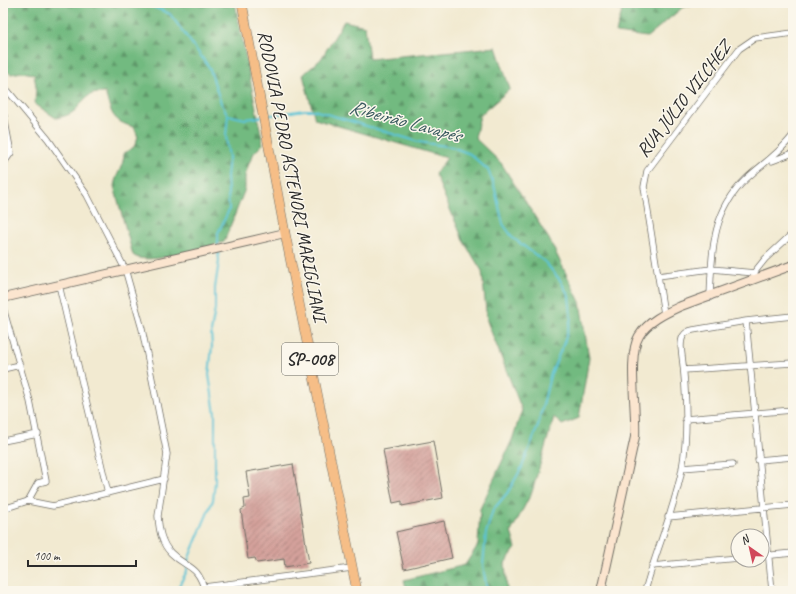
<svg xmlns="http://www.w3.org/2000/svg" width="796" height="594" viewBox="0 0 796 594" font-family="Caveat,sans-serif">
<defs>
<pattern id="forest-firs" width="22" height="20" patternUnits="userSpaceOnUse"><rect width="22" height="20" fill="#72ba80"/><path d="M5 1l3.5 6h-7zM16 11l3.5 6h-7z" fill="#5e9769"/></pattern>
<pattern id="building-hatch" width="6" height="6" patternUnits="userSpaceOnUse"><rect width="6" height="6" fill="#d4a19b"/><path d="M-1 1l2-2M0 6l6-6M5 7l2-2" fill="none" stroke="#ac837f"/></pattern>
</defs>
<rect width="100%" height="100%" fill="#fbf7ec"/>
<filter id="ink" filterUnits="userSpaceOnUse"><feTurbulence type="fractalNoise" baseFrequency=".025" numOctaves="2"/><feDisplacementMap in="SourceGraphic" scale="8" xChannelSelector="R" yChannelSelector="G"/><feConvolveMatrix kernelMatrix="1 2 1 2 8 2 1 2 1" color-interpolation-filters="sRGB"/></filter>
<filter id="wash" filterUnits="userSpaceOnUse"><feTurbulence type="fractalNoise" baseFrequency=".012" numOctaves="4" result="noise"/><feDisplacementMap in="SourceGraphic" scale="16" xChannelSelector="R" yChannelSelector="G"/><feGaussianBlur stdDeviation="0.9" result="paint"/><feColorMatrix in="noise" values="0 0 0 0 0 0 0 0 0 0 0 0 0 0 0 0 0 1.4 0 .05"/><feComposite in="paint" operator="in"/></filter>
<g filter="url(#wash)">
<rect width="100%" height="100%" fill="#f2ead1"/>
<path fill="url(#forest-firs)" stroke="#4e7256" d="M 3,3 L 235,3 L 263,144 L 254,153 L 249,163 L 245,176 L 245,189 L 224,242 C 206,247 146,267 133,255 L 114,186 C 116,173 124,167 124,153 L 134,147 L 138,137 L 134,127 C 111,121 112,113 105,93 C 101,93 96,93 92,94 C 76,102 82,114 56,118 L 35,104 L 36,86 L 34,74 L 22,72 L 11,74 L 3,69 Z
M 598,3 L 697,3 L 682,8 L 647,37 L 616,33 L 622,11 Z
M 344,21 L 365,26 L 369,59 L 496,47 L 510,89 L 480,115 L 475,138 L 501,163 L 549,239 L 580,302 L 589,358 L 579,418 L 562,425 L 554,417 L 532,492 L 511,532 L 516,548 L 505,563 L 507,591 L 407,591 L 404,580 L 465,565 L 478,545 L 480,509 L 512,440 L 522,410 L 487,321 L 482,271 L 464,242 L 435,174 L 447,158 L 315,119 L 303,75 L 321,59 Z"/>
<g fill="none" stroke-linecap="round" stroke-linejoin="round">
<path stroke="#5bc4d7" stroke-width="2" d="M 144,3 L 170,14 L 209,67 L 221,103 L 228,115 L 245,119 L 261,117
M 265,116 L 304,110 L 314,110 L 419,142 L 452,147 L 470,154 L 488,170 L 494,185 L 503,224 L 513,238 L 545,262 L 560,280 L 569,296 L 571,318 L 565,340 L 550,376 L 538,426 L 522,467 L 508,492 L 493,510 L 486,533 L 483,565 L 487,591
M 218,246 L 218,233 L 229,210 L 227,176 L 229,158 L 226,136 L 228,115
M 176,591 L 187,571 L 187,563 L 192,550 L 213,500 L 215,482 L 215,414 L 209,375 L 212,346 L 211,332 L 215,309 L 215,288 L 219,261 L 218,250"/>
</g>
<g id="blocks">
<path fill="url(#building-hatch)" d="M 433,441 L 443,498 L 402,506 L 402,501 L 393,503 L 383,450 Z
M 293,464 L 309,563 L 285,567 L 284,559 L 257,563 L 255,558 L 248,559 L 241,510 L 245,508 L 244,499 L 250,498 L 246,472 Z
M 444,521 L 452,558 L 404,569 L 396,532 Z"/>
</g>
</g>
<g filter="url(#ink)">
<use href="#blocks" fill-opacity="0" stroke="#716e65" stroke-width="1"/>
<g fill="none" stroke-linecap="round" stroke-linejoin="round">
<defs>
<path id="street" d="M 3,85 L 48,139 L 87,195 L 125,269 L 142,329 L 167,454 L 158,516 C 159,529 161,543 171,553 C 188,570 197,563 205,591
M 3,111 L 11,153 L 3,164
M 772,161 L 793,153
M 753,274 L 765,259 L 793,233
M 658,276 L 711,269 L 755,273
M 59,285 L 108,493
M 710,297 C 712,252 711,213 746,179 C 762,164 780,153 793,135
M 3,308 L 30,401 L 46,481 L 38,483 L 28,501 L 3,509
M 664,314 L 644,187 L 647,171 L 739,49 L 755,38 L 793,33
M 746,321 L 772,591
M 3,369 L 20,365
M 684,370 L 793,363
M 685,419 L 793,410
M 3,441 L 38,434
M 758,460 L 793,457
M 682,468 L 733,464
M 28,501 L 53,506 L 164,479
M 668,517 L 793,505
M 762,556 L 793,553
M 652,566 L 738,558
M 204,587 L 352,568
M 645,591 C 656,550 674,511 682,469 C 689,430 686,386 681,347 C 681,338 683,332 693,330 L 746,321 L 793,316"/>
<path id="secondary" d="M 3,298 L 285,233
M 601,591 L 635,437 C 637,412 627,355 639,336 C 648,321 666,313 681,306 L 793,265"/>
<path id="primary" d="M 242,3 L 285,233 L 357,591"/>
</defs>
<use href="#street" stroke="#716e65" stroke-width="7"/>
<use href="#secondary" stroke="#716e65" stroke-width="10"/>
<use href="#primary" stroke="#716e65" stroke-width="10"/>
<use href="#street" stroke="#fff" stroke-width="5.5"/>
<use href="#secondary" stroke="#fbe5cf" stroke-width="8"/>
<use href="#primary" stroke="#f6be87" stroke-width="9"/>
</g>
</g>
<g text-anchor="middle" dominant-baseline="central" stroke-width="3" stroke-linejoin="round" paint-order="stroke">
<rect fill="#fbf7ec" stroke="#696865" stroke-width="1" x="282" y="343" width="56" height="32" rx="3"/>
<g font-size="18" font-weight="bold" fill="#2b2b2b">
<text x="310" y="359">SP-008</text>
</g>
<g font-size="19" fill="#2b2b2b" stroke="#fbf7ec">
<text transform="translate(684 99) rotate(-52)">RUA JÚLIO VILCHEZ</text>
<text transform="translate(292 176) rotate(79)">RODOVIA PEDRO ASTENORI MARIGLIANI</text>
</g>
<g font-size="20" font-style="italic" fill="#39595f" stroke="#fbf7ec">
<text transform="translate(405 121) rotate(15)">Ribeirão Lavapés</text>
</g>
</g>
<rect width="796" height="594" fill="none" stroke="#fbf7ec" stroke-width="16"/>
<g transform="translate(750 548) rotate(326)"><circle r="19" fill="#fbf7ec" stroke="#a8a59f"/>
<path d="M0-3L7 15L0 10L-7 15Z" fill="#d1495b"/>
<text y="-6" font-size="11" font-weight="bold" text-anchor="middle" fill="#2b2b2b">N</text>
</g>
<path d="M28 560v6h108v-6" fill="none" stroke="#2b2b2b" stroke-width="2"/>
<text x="34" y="560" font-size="12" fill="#2b2b2b" stroke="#fbf7ec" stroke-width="3" paint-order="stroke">100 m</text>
</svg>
